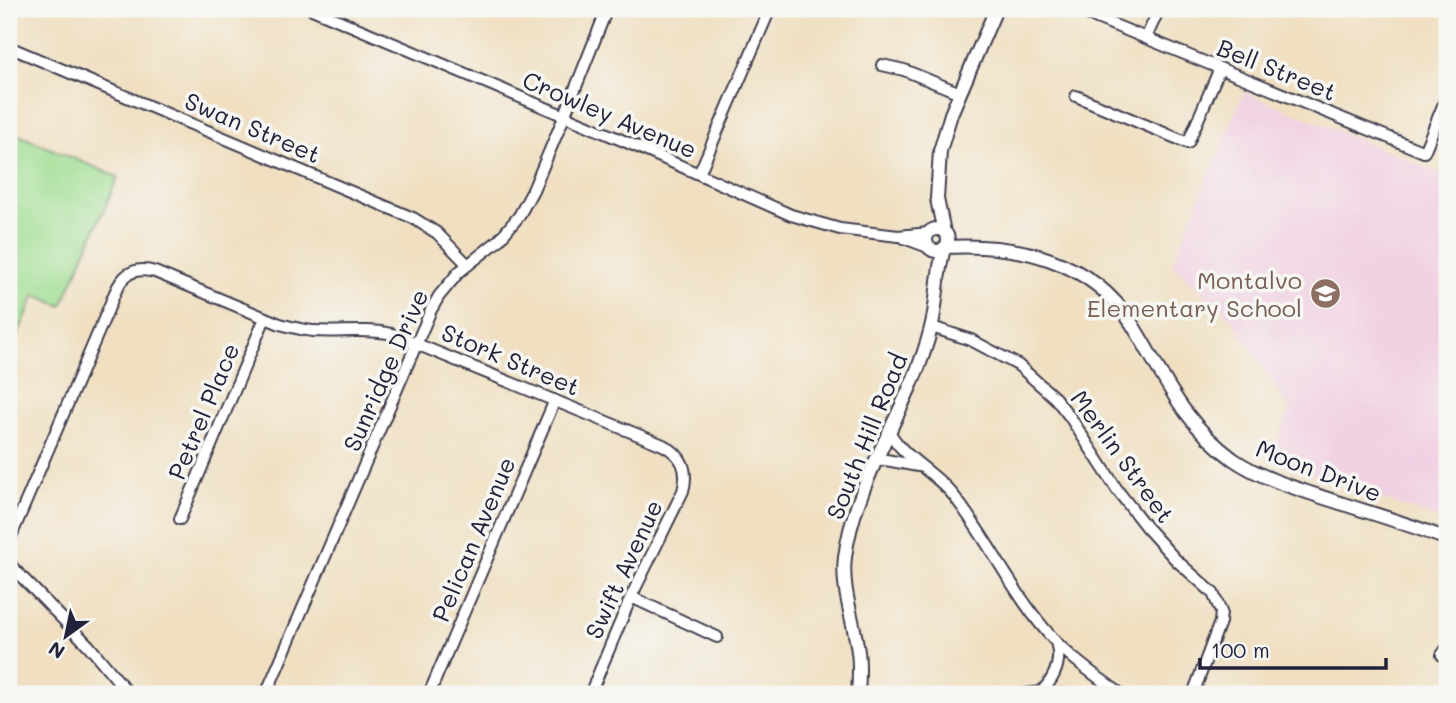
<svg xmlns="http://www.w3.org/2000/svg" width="1456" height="703" viewBox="0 0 1456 703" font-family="Mali,sans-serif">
<rect width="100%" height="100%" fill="#f6f6f2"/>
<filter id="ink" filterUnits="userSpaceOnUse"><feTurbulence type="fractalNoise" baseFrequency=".0143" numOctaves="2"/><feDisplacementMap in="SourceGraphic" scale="14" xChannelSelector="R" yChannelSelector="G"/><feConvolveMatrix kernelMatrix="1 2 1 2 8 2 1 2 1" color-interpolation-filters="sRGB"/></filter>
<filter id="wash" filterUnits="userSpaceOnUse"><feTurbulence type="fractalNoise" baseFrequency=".00686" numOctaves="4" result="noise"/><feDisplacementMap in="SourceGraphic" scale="28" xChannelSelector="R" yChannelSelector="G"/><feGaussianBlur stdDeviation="1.57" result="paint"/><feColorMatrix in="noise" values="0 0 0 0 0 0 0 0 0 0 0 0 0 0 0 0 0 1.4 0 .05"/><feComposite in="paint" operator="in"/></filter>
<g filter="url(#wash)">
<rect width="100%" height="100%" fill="#f0dfc1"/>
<path fill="#f1d0e2" d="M 1244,92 L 1447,176 L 1447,522 L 1269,460 L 1290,409 L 1234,322 L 1172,264 Z"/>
<path fill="#9fdd91" stroke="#608066" stroke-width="2" d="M 9,131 L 118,177 L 62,306 L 35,295 L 9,355 Z"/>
</g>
<g filter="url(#ink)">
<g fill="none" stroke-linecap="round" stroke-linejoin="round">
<defs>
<path id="minor" d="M 312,9 L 631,144 L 791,215 L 840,229 L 898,236 L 929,233
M 1075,9 L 1424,152 L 1447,96
M 1146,38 L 1159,9
M 9,47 L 413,218 L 437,233 L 468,265
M 882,65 L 904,70 L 960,93
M 1076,96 L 1188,143 L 1220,68
M 699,174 L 770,9
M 904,238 L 928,247
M 932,327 L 971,340 L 1018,365 L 1055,398 L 1070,417 L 1118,491 L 1146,527 L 1176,560 L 1213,593 L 1221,612 L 1220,622 L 1193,694
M 890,433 C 906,460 935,472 954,496 C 990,542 1015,598 1055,641 C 1072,659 1101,680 1121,694
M 877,461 L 886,460 L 918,466
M 180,519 L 265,318
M 9,541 L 110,305 C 118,282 127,264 155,272 L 280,324 C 291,327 302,330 313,331 C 340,333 366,328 392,334 L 663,445 C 682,455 689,469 683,491 L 631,597 L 590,694
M 9,560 L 12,567 L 89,646 L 129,694
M 631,597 L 717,637
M 1442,655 L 1447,648
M 1041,692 C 1055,678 1062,661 1056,642
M 266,694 L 431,310 L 439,296 L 459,272 L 498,241 L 519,216 L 533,190 L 564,117 L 607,9
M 429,694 L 555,400
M 1025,694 L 1041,692 L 1064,694"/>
<path id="tertiary" d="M926 240a11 11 0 1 1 22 0a11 11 0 1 1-22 0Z
M 944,232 L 937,199 L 940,151 L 951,114 L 996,9
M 945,247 C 1016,243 1091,259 1132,324 C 1165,377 1180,420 1233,459 C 1262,479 1298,489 1331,500 C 1370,513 1409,524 1447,539
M 858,694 C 859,680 860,666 858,652 C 854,620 841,589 845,557 C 855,477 912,405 931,328 C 938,302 936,275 944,249"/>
</defs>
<use href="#minor" stroke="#413e4f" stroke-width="14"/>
<use href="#tertiary" stroke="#413e4f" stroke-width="16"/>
<use href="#minor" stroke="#fff" stroke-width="10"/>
<use href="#tertiary" stroke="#fff" stroke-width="12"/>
</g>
</g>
<defs>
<symbol id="school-disc" viewBox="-11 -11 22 22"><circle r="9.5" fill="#8d6e63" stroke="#f6f6f2"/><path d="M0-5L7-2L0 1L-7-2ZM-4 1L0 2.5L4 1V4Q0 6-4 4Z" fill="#fff"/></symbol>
</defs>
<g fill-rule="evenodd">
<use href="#school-disc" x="1308" y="276" width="35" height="35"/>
</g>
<g text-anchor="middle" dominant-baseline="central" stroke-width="7" stroke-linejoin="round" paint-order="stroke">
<g font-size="24" fill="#22223b" stroke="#f6f6f2">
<text transform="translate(1277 69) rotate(22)">Bell Street</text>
<text transform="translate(610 114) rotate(23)">Crowley Avenue</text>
<text transform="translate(253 127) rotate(23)">Swan Street</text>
<text transform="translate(511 359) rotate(23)">Stork Street</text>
<text transform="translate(385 370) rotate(-66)">Sunridge Drive</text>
<text transform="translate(203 411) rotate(-67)">Petrel Place</text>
<text transform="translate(866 436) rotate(-68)">South Hill Road</text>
<text transform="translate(1123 456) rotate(54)">Merlin Street</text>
<text transform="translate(1319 470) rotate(21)">Moon Drive</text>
<text transform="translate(473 539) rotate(-67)">Pelican Avenue</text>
<text transform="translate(623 569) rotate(-65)">Swift Avenue</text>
</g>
<g font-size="24" fill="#785e54" stroke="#f6f6f2" text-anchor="end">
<text x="1302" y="279">Montalvo<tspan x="1302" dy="28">Elementary School</tspan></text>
</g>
</g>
<rect width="1456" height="703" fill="none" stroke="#f6f6f2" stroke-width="35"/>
<g transform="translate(66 636) rotate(213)" stroke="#f6f6f2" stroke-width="5" paint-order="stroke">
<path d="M0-5L12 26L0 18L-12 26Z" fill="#22223b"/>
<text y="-10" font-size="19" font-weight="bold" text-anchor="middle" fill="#22223b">N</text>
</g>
<path d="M1200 658v10h186v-10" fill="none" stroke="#22223b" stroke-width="3.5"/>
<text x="1211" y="658" font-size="21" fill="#22223b" stroke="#f6f6f2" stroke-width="5" paint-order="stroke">100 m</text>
</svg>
